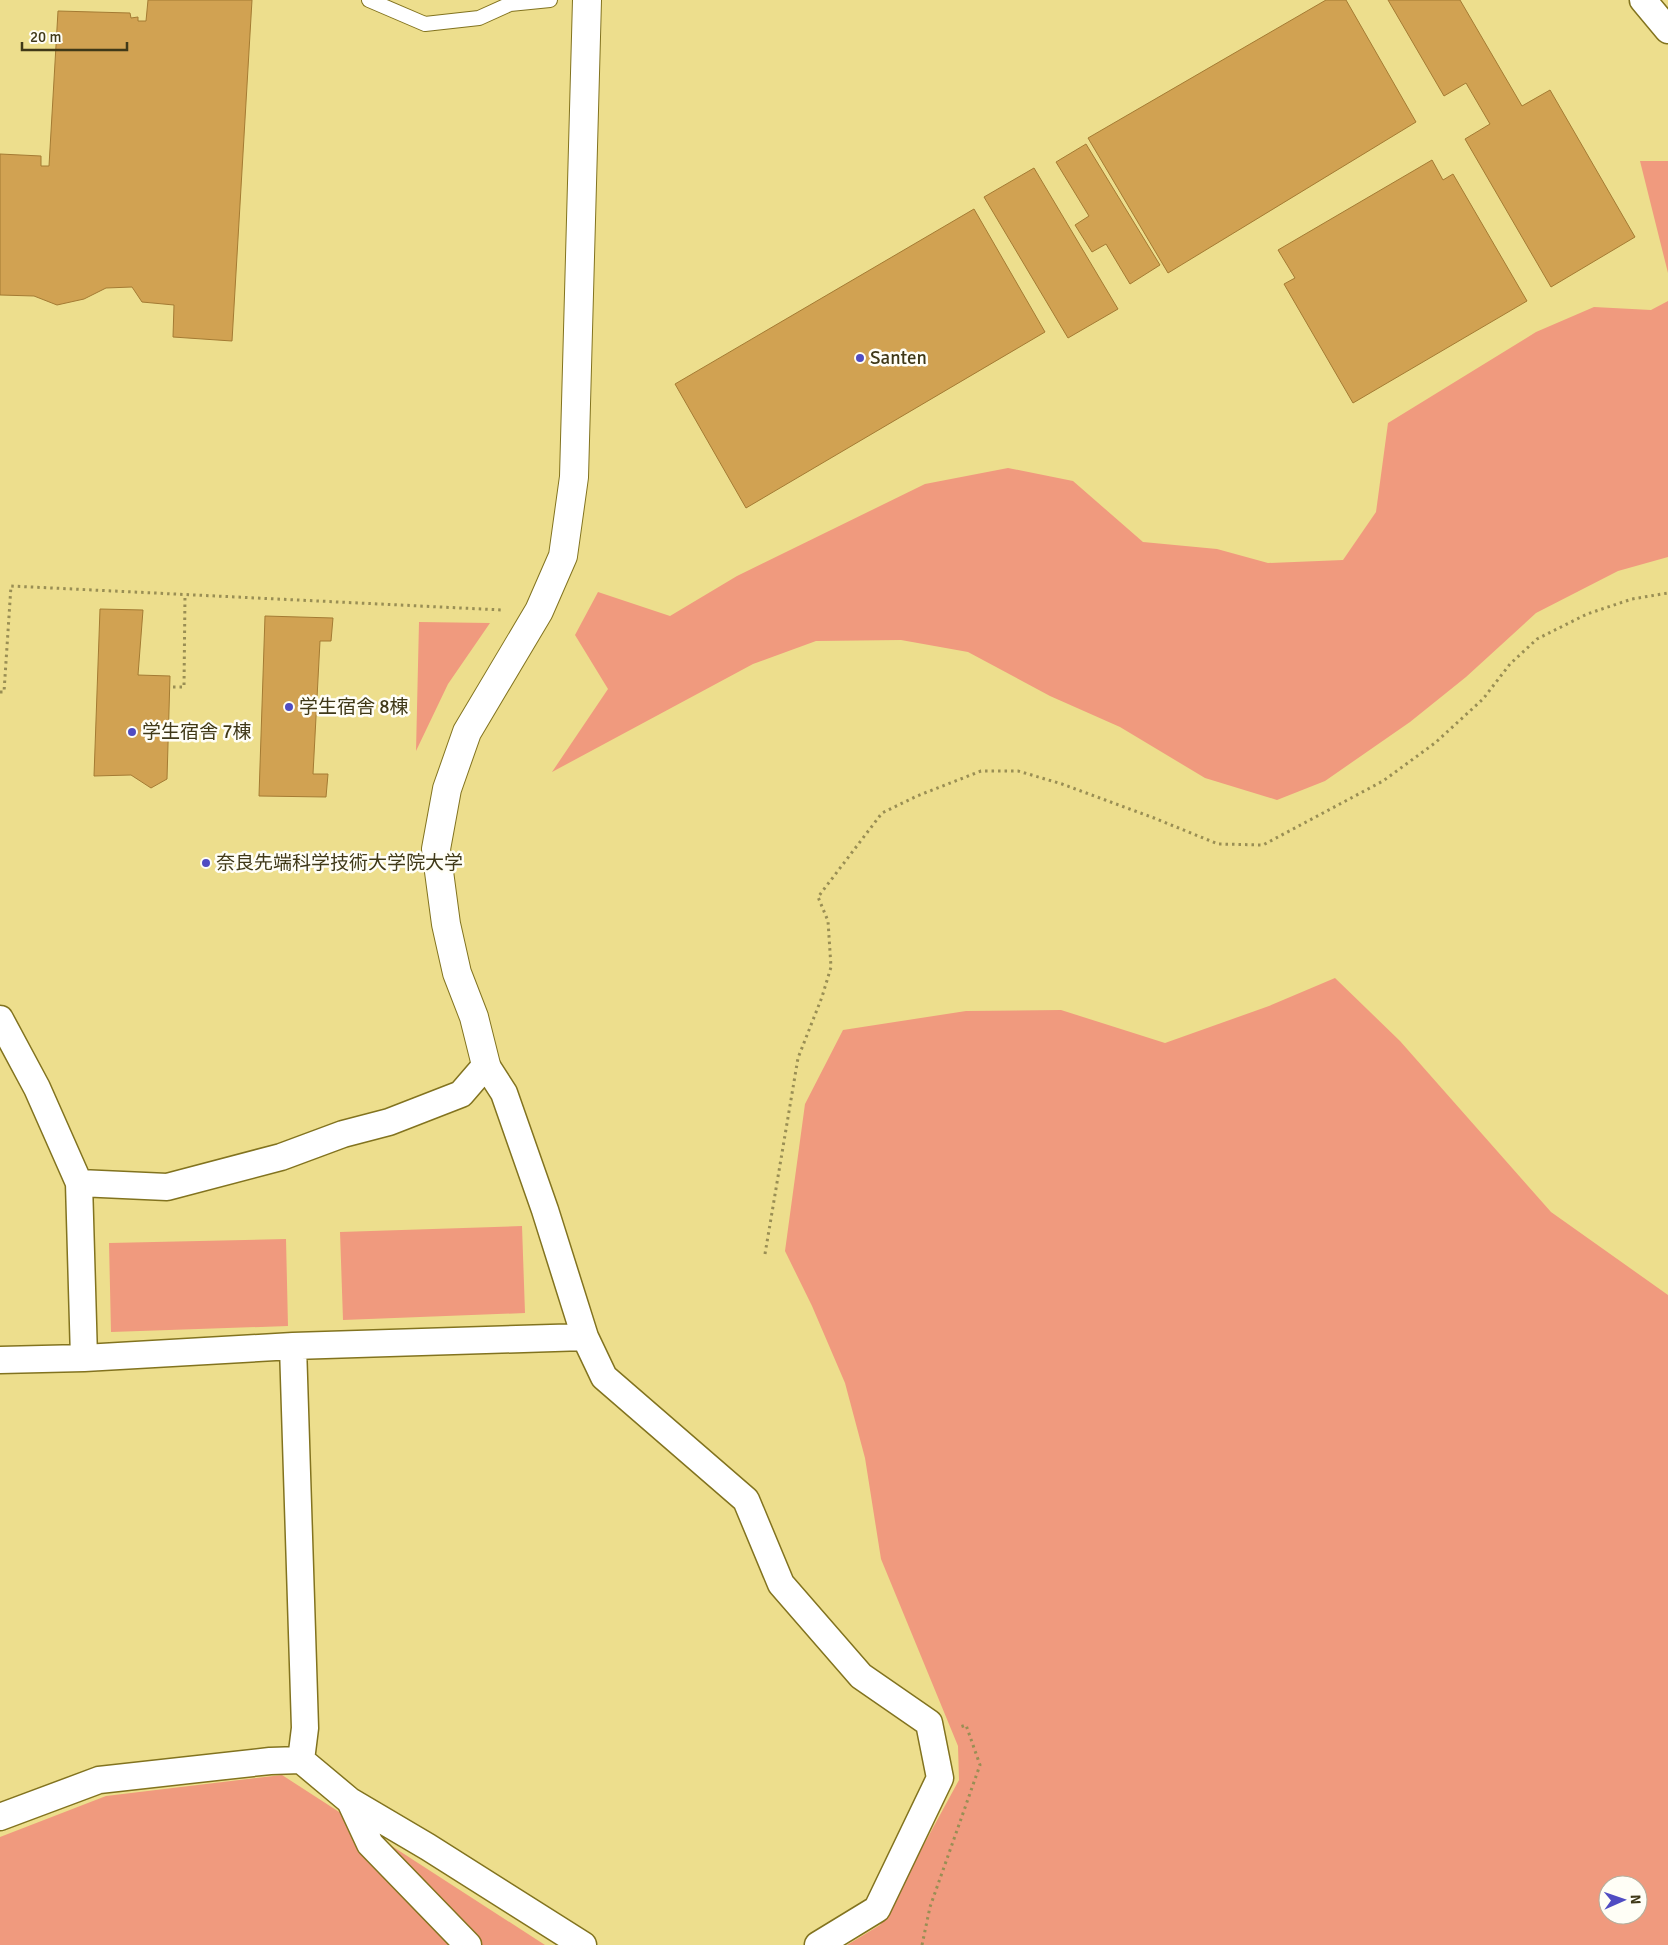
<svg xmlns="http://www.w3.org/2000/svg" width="1668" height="1945" viewBox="0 0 1668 1945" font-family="Signika,'Noto Sans JP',sans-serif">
<rect width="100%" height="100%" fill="#edde8d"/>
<path fill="#f09a7e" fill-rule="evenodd" d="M 1640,161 L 1668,161 L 1668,273 Z
M 1668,301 L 1668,557 L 1618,571 L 1536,613 L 1466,677 L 1410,722 L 1325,781 L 1277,800 L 1205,778 L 1120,727 L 1050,696 L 968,652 L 901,640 L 816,641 L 753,664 L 552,772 L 608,689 L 575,635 L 598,592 L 670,616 L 737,576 L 925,484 L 1008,468 L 1073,481 L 1143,542 L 1217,549 L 1268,563 L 1343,560 L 1376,512 L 1388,423 L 1536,332 L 1594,307 L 1651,310 Z
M 419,622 L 490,623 L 448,684 L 416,751 Z
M 1335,978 L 1400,1041 L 1551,1212 L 1668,1295 L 1668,1945 L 847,1945 L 880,1925 L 959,1780 L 958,1746 L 881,1559 L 865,1458 L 845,1383 L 812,1306 L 785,1251 L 805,1104 L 843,1030 L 966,1011 L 1061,1010 L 1165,1043 L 1269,1006 ZM 1608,1885 L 1638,1885 L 1638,1915 L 1608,1915 Z
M 522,1226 L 525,1313 L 343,1320 L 340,1232 Z
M 286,1239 L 288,1326 L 111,1332 L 109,1243 Z
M 282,1775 L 545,1945 L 0,1945 L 0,1837 L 106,1796 Z"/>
<path fill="#d1a252" stroke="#a47b33" d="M 148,0 L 252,0 L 232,341 L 173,337 L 174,305 L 142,302 L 132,287 L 106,288 L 84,299 L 57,305 L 34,296 L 0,295 L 0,154 L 41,156 L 41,166 L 49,166 L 58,11 L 130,13 L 131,18 L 138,17 L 138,21 L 146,21 Z
M 1326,0 L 1346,0 L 1416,122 L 1168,273 L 1088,138 Z
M 1388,0 L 1460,0 L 1522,106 L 1550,90 L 1635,237 L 1551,287 L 1465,139 L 1490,124 L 1466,83 L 1444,96 Z
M 1086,144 L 1160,265 L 1130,284 L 1106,244 L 1092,252 L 1075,225 L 1089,216 L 1056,162 Z
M 1432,160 L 1443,180 L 1453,174 L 1527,301 L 1353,403 L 1284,284 L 1295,278 L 1278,250 Z
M 1034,168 L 1118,309 L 1068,338 L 984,197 Z
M 974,209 L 1045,332 L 746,508 L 675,384 Z
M 100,609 L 143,610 L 138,675 L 170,676 L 167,779 L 151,788 L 131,775 L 94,776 Z
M 265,616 L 333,618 L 331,641 L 320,641 L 313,774 L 328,774 L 326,797 L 259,796 Z"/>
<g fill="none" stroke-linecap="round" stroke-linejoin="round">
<defs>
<path id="service" d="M 369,0 L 425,24 L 479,18 L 510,4 L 550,0"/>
<path id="minor" d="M 1643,0 L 1668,30
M 0,1019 L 37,1088 L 79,1183 L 167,1187 L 281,1157 L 343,1134 L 389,1122 L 461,1094 L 486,1065 L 504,1093 L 545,1210 L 585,1337 L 293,1346 L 84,1358 L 0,1360
M 79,1183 L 84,1358
M 585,1337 L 604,1377 L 746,1500 L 781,1584 L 861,1676 L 929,1723 L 940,1778 L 877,1909 L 818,1945
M 293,1346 L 305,1728 L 301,1760
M 350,1801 L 370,1844 L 468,1945
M 0,1817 L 99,1780 L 270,1761 L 301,1760 L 350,1801 L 428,1847 L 583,1945"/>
<path id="tertiary" d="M 486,1065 L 474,1017 L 457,973 L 446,924 L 436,849 L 447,789 L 467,732 L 539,611 L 563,556 L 574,477 L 587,0"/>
</defs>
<use href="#service" stroke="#82731f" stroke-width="16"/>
<use href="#minor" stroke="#82731f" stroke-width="29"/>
<use href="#tertiary" stroke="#82731f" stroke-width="30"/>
<path stroke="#998e54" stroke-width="3" stroke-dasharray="2.5 4" stroke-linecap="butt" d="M 173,687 L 184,687 L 185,594
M 0,692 L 4,692 L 11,586 L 502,610
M 765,1254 L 798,1058 L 822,997 L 831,967 L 828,921 L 818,897 L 882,813 L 917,796 L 981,771 L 1018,771 L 1062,784 L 1154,818 L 1218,844 L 1263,845 L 1383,781 L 1435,743 L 1483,699 L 1510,664 L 1537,639 L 1587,614 L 1632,599 L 1668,593
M 922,1945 L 930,1907 L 980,1765 L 966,1725 L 960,1727"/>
<use href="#service" stroke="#fff" stroke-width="14"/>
<use href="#minor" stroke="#fff" stroke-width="26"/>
<use href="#tertiary" stroke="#fff" stroke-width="28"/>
</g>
<g fill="#504cc2" stroke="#fffef6" stroke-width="2">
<circle cx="860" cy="358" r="5"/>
<circle cx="289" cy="707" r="5"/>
<circle cx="132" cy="732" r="5"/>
<circle cx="206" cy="863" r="5"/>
</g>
<g text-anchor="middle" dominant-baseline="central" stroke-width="5" stroke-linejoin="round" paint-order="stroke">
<g font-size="19" fill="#403918" stroke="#fffef6" text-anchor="start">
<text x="870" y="358">Santen</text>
<text x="299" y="707">学生宿舎 8棟</text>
<text x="142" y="732">学生宿舎 7棟</text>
<text x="216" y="863">奈良先端科学技術大学院大学</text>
</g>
</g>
<g transform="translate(1623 1900) rotate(88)"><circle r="24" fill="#fffef6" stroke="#b3af9d"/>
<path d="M0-4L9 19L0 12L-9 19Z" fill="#504cc2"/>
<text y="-8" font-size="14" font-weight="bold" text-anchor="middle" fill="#403918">N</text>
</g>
<path d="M22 42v8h105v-8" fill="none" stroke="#403918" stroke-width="2.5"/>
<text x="30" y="42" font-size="15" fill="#403918" stroke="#fffef6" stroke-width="4" paint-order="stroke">20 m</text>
</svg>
